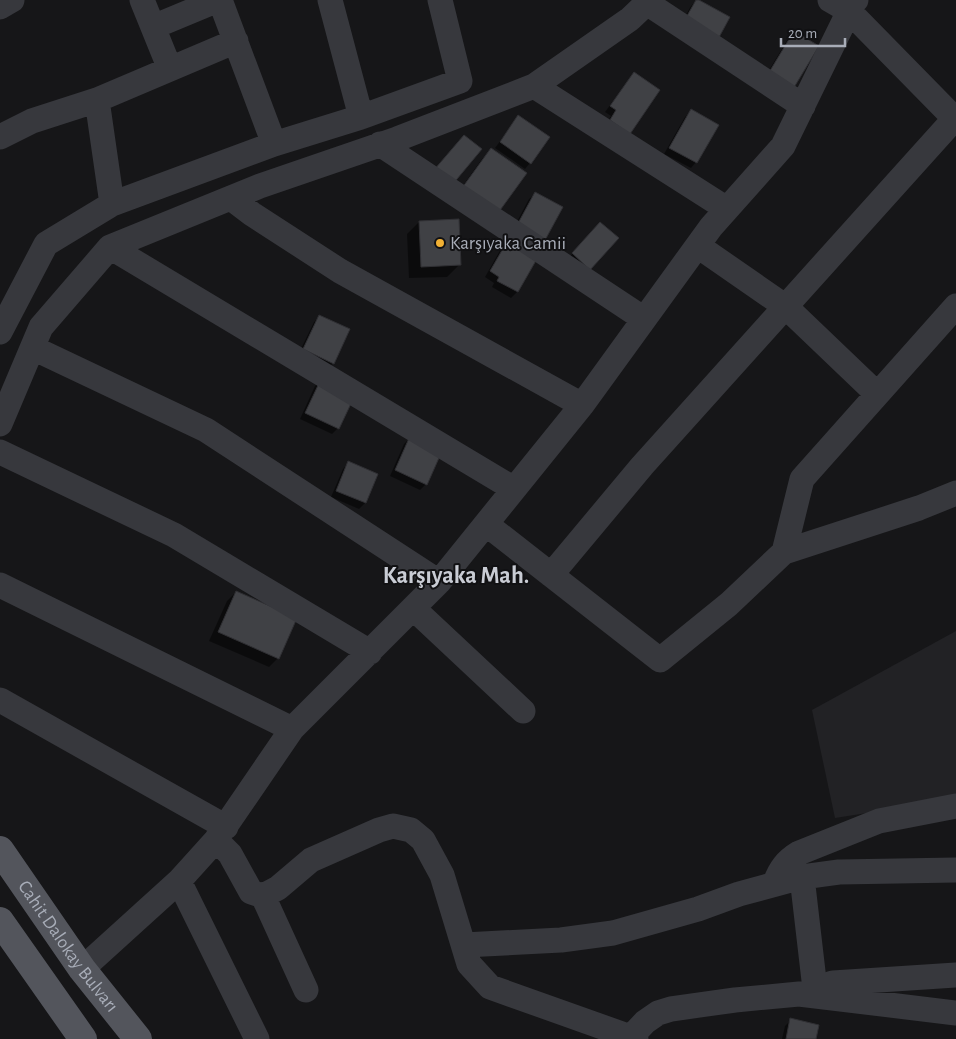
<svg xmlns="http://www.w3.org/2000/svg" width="956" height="1039" viewBox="0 0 956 1039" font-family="'Alegreya Sans',sans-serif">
<rect width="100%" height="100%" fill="#161618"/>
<path fill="#222225" d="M 956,631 L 956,799 L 835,818 L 812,710 Z"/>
<path fill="#0007" d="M 697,0 L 728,18 L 678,29 L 691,6 Z
M 794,33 L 817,46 L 763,80 L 788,39 Z
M 634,73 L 658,90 L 605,126 L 611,116 L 605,112 Z
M 691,111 L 696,162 L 691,168 L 664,154 L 685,117 Z
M 518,117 L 530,163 L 525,169 L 495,148 Z
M 492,150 L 525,173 L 454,198 L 482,159 Z
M 535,194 L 543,242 L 511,233 L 529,199 Z
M 419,222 L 459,265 L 447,277 L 409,278 L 407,234 Z
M 595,229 L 589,269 L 567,260 Z
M 508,241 L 536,257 L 517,292 L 511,298 L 492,287 L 494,283 L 485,277 L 502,247 Z
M 320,316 L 333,363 L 327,369 L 298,355 L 314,322 Z
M 321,380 L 338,428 L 332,434 L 300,419 L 315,386 Z
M 410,438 L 426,484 L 420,490 L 390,476 L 404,444 Z
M 348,463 L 377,475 L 365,503 L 359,509 L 331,497 L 343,469 Z
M 236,592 L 278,658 L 269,667 L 209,641 L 227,601 Z
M 791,1020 L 815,1039 L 782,1039 L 785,1026 Z"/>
<path fill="#404145" stroke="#303034" d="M 696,0 L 699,0 L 730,17 L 717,41 L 683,23 Z
M 794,31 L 819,46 L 793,89 L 768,74 Z
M 634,72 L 660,90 L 630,134 L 610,120 L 616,110 L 610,106 Z
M 691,109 L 719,125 L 697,163 L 669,148 Z
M 518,115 L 550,137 L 531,164 L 500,142 Z
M 464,135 L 482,149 L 452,185 L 434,170 Z
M 491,148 L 527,173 L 498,213 L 462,188 Z
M 535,192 L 563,207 L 544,242 L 516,227 Z
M 459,219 L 461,265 L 421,267 L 419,221 Z
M 600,222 L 619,238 L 590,270 L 572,253 Z
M 508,240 L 538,257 L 518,292 L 497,281 L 499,277 L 490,271 Z
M 319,315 L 350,329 L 334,364 L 303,349 Z
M 321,379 L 355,395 L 339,429 L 305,413 Z
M 410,436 L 442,451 L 427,485 L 395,470 Z
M 348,461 L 378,474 L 366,503 L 336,491 Z
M 236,591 L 297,618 L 279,659 L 218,632 Z
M 790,1018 L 819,1025 L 816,1039 L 786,1039 Z"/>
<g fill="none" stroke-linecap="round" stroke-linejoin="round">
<path stroke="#37383d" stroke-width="25" d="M 142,0 L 170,69
M 220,0 L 274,144
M 830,0 L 849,11 L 955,119
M 647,3 L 803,106
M 0,7 L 12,0
M 153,27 L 218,0
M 534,86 L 727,209
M 97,100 L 112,204
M 361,117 L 460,81 L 440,0
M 0,137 L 32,121 L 97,100 L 236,41
M 380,144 L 644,319
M 231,198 L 252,214 L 340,271 L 582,405
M 698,246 L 786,307 L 877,394
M 110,247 L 514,489
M 0,332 L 46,244 L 112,204 L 274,144 L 361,117 L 330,0
M 33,348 L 206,430 L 439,582
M 0,424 L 41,327 L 110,247 L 260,186 L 397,139 L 534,86 L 630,19 L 650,0
M 0,452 L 174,535 L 370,652
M 486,524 L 660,660 L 729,604 L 784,552 L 919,508 L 956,493
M 784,552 L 802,479 L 956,306
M 551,575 L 642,466 L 956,117
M 0,585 L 292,729
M 413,608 L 523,711
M 0,700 L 226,827
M 216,840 L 230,854 L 251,892 L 263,896 L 278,888 L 311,860 L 379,830 L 393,826 L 411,830 L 423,840 L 442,875 L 469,964 L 490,987 L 636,1039
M 802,877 L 815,989
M 179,881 L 257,1039
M 775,883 C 780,869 786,861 799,853 L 879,821 L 956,806
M 263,896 L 306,990
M 464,945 L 561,940 L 613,933 L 698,909 L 739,894 L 802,877 L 839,872 L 956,870
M 82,969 L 179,881 L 216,840 L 292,729 L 439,582 L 582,405 L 711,227 L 783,146 L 853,3 L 856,0
M 811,990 L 833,983 L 956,975
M 631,1037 L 645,1022 L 658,1013 L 671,1009 L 735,1000 L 799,994 L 956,1013"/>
<g stroke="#53555c" stroke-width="28">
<path id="s1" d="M 0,850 L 82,969 L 138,1039"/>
<path d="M 0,921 L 83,1039"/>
</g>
</g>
<circle fill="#f2b134" stroke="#111113" stroke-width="2" cx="440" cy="243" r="5"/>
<g text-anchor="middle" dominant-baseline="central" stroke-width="4" stroke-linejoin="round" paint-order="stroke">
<g font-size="19" fill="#a8adb8" stroke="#111113" text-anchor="start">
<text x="450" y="243">Karşıyaka Camii</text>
</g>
<g font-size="19" fill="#a8adb8" stroke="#111113">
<text stroke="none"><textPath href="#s1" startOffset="118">Cahit Dalokay Bulvarı</textPath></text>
</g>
<g font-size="24" font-weight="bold" fill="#c9ccd4" stroke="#111113">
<text x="456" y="576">Karşıyaka Mah.</text>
</g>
</g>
<path d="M781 38v8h64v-8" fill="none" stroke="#a8adb8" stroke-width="2.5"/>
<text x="788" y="38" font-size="15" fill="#a8adb8" stroke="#111113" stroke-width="4" paint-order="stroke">20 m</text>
</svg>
